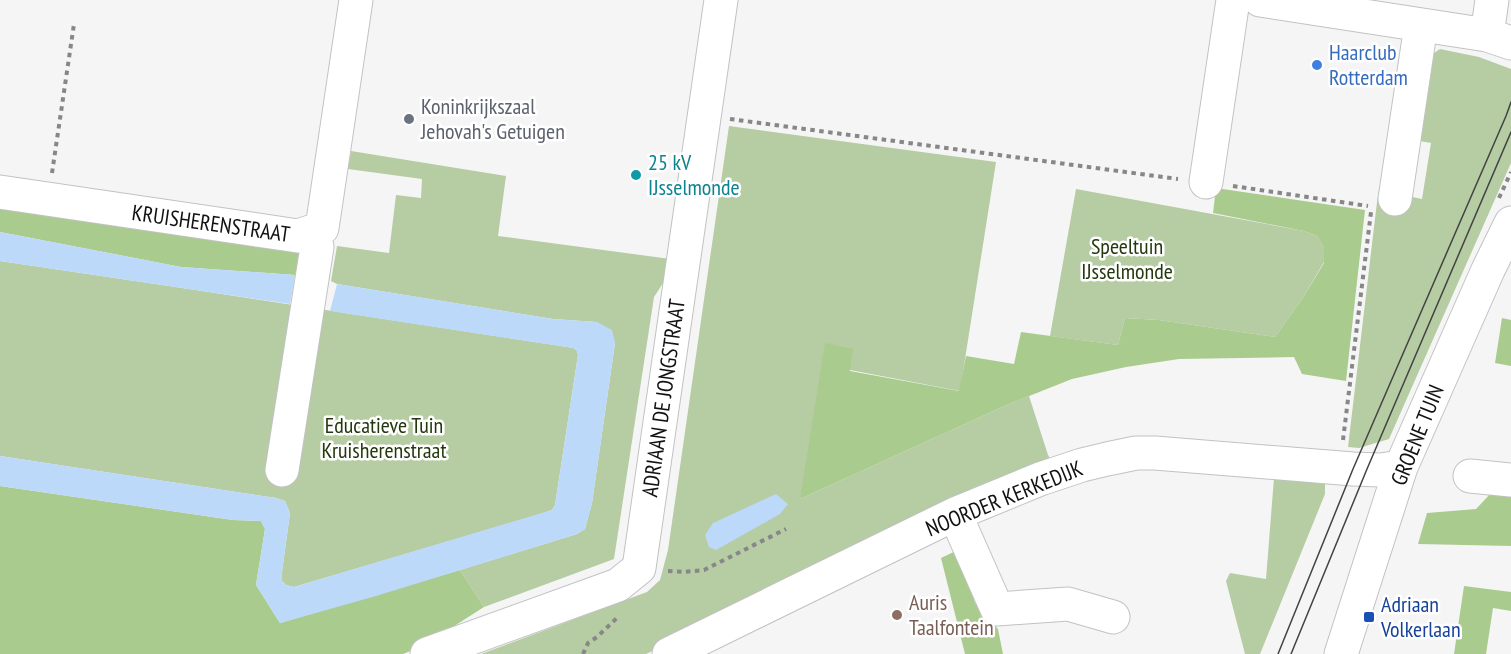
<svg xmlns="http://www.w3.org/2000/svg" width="1511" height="654" viewBox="0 0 1511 654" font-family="'PT Sans Narrow',sans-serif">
<rect width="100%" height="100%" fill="#f5f5f6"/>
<path fill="#b6cca3" d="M 1440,49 L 1479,57 L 1511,69 L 1511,163 L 1389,439 L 1359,448 L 1348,447 L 1377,202 L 1379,190 L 1422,199 L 1431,143 L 1414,140 L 1418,113 L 1425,113 L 1434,53 Z
M 729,126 L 996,162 L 960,391 L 850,370 L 800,499 L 1009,404 L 1029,396 L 1048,455 L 1052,462 L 646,654 L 481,654 L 647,592 L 660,580 L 668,550 Z
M 351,151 L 506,176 L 498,236 L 678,260 L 654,297 L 614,559 L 484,607 L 460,570 L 577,534 L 585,529 L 592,503 L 615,343 L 597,322 L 553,319 L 337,284 L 331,281 L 337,246 L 389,253 L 396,195 L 421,198 L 422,179 L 348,169 Z
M 1076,189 L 1304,231 L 1317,236 L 1324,248 L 1324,262 L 1302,299 L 1275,337 L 1159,320 L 1125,318 L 1118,345 L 1050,336 Z
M 0,261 L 189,289 L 574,348 L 577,351 L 578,355 L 555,505 L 552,510 L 540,514 L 294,587 L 286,585 L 282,581 L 282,572 L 290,513 L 285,501 L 276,498 L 0,456 Z
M 1274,478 L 1325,484 L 1325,494 L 1260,654 L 1245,654 L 1226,581 L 1230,573 L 1266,579 Z"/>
<path fill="#aacb8e" d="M 1216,188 L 1365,210 L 1346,381 L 1302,374 L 1294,357 L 1179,359 L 1126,367 L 1072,379 L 1009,404 L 800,499 L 825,343 L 853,349 L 850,371 L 959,391 L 966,356 L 1014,364 L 1021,332 L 1118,345 L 1125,318 L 1159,320 L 1275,337 L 1302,299 L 1324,263 L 1324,248 L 1317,236 L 1304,231 L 1213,213 Z
M 0,207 L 304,249 L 295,275 L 181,267 L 0,232 Z
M 1502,318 L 1511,320 L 1511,366 L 1495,363 Z
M 0,486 L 233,520 L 261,521 L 265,529 L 256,585 L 280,623 L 460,570 L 484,607 L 423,646 L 403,654 L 0,654 Z
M 1493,491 L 1511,492 L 1511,546 L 1418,544 L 1427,513 L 1476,509 Z
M 960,549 L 975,603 L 998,629 L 1003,654 L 965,654 L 941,558 Z
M 1464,586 L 1511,592 L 1511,611 L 1493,608 L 1486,654 L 1454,654 Z"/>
<path fill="#bcd9f9" d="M 0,232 L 181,267 L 295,275 L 290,304 L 0,261 Z
M 337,284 L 553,319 L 597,322 L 612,330 L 615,343 L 592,503 L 585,529 L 577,534 L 376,596 L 280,623 L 256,585 L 265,529 L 261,521 L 233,520 L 0,486 L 0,456 L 276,498 L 285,501 L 290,513 L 282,572 L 282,581 L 286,585 L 294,587 L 552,510 L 555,505 L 578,355 L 577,351 L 573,348 L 330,311 Z
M 776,494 L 788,504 L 780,514 L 716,550 L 709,547 L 705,535 L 713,523 Z"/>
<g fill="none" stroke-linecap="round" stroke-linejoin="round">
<defs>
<path id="minor" d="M 1260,0 L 1487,35 L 1511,43
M 1487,35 L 1492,0
M 1206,182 L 1233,0
M 0,192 L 298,236 L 322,228 L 356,0
M 1395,199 L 1421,25
M 282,470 L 317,247 L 313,232
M 1470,476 L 1511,480
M 955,514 L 997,609 L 1068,604 L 1113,617
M 427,654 L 618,585 L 639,568 L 721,0
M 669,654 L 955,514 L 1040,479 L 1082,465 L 1107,459 L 1136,453 L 1155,453 L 1353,469 L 1380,470 L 1401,467
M 1341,654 L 1401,467 L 1488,270 L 1511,223"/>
</defs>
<use href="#minor" stroke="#c1c2c3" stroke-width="35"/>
<path stroke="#878788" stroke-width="4" stroke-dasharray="4.5 4.5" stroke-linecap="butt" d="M 730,119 L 1178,179
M 52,173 L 74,24
M 1233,186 L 1368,206
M 1499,198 L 1511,172
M 1343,440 L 1371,212
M 668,571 L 684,572 L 704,570 L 786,529
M 583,654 L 588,643 L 597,637 L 619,616"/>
<use href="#minor" stroke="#fff" stroke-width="33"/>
<path stroke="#434344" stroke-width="1.5" d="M 1278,654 L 1353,469 L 1506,116 L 1511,102
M 1291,654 L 1367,469 L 1511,132"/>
</g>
<circle fill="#3f7fe0" stroke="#fff" stroke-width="2" cx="1317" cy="65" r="6"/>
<circle fill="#6b7280" stroke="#fff" stroke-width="2" cx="409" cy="119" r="6"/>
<circle fill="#0f9aa8" stroke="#fff" stroke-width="2" cx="636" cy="175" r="6"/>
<circle fill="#8d6e63" stroke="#fff" stroke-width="2" cx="897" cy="615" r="6"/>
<rect fill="#1a4fb4" stroke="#fff" stroke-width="2" x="1363" y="611" width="12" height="12" rx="3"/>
<g text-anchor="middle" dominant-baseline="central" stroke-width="5" stroke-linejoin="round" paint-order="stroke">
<g font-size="22" fill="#366cbe" stroke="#fff" text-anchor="start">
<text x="1329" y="52">Haarclub<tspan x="1329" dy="25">Rotterdam</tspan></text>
</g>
<g font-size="22" fill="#5b616d" stroke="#fff" text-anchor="start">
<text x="421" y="106">Koninkrijkszaal<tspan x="421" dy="25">Jehovah's Getuigen</tspan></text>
</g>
<g font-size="22" fill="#0d838f" stroke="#fff" text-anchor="start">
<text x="648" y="162">25 kV<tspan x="648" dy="25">IJsselmonde</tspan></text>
</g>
<g font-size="22" fill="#111112" stroke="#fff">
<text transform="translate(211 223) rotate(8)">KRUISHERENSTRAAT</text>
<text transform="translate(663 398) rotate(-82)">ADRIAAN DE JONGSTRAAT</text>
<text transform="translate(1417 435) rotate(-68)">GROENE TUIN</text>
<text transform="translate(1004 498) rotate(-22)">NOORDER KERKEDIJK</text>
</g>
<g font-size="22" fill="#24380d" stroke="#fff">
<text x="1127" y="246">Speeltuin<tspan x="1127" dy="25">IJsselmonde</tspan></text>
<text x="384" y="425">Educatieve Tuin<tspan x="384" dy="25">Kruisherenstraat</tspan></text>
</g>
<g font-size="22" fill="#785e54" stroke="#fff" text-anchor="start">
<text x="909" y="602">Auris<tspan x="909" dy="25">Taalfontein</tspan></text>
</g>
<g font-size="22" fill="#164399" stroke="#fff" text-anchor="start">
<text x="1381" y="604">Adriaan<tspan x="1381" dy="25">Volkerlaan</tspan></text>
</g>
</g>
</svg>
